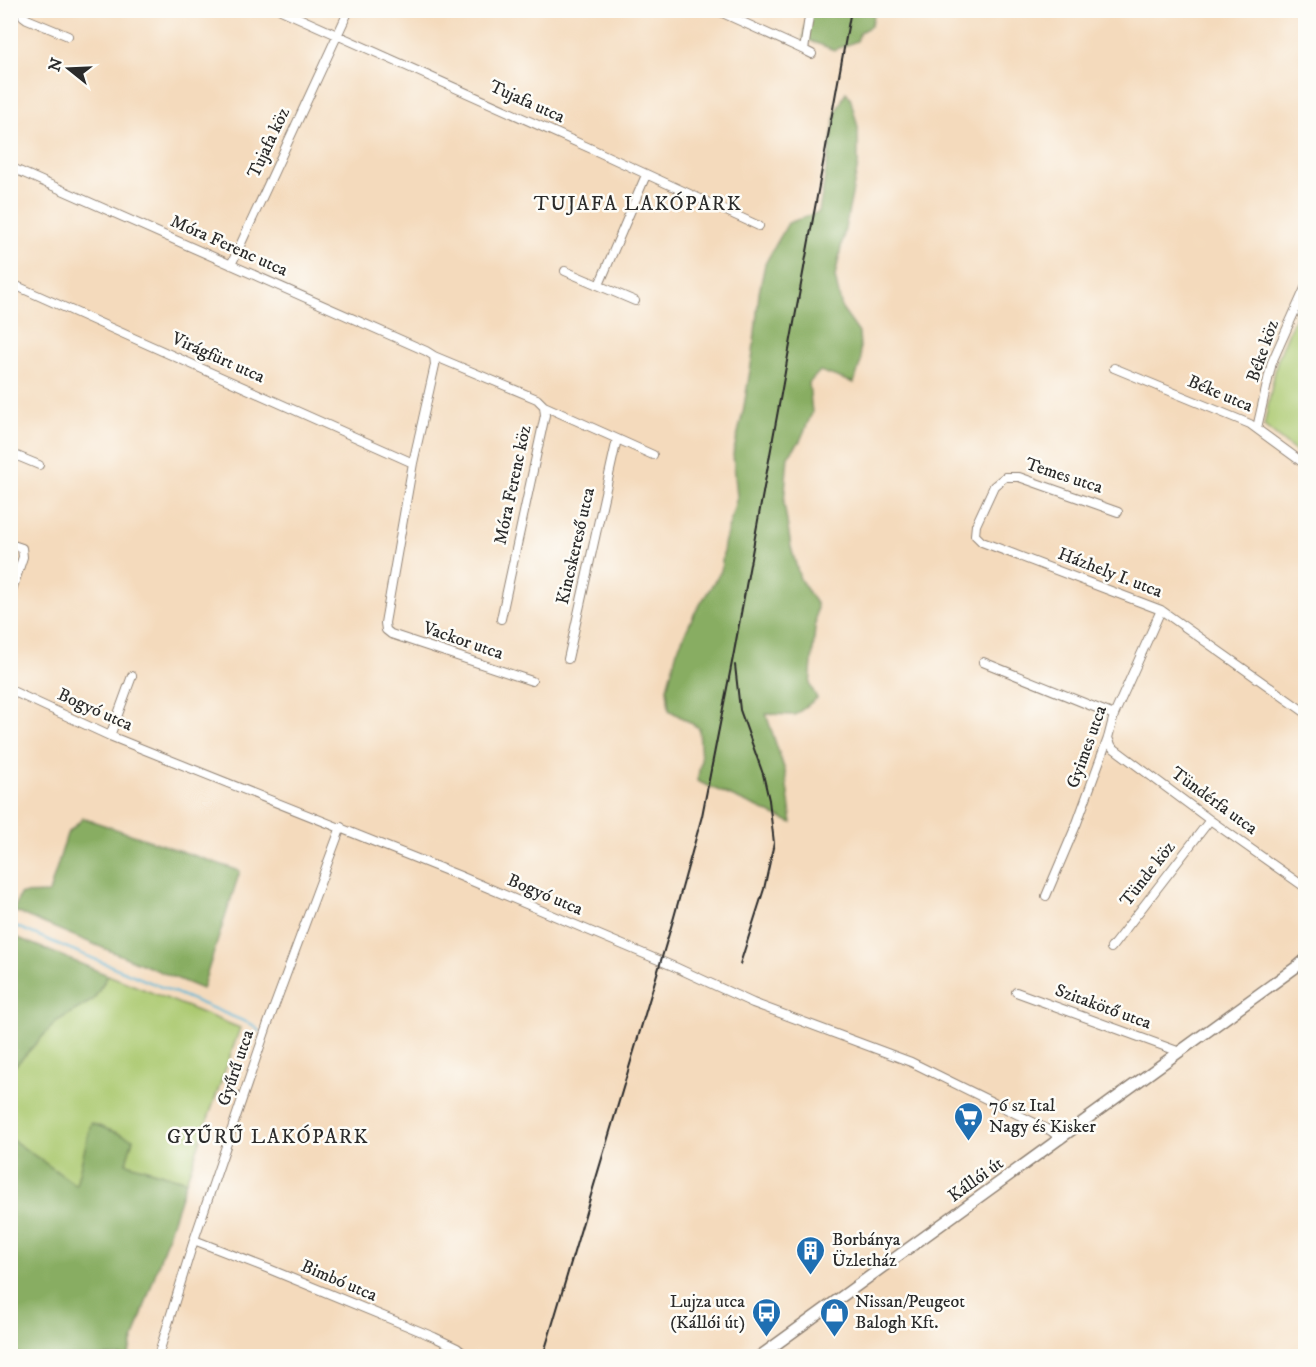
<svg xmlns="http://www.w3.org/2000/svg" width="1316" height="1367" viewBox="0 0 1316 1367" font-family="'IM FELL DW Pica',serif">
<rect width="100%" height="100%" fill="#fdfcf7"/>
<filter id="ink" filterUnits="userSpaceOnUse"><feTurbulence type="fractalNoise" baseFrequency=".0167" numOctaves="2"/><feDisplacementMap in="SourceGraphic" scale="12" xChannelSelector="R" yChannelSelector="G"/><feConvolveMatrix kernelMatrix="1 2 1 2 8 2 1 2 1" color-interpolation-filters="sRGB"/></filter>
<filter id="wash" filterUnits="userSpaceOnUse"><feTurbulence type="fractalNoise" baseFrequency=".008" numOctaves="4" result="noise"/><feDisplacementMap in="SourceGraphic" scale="24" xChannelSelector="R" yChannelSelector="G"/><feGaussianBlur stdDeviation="1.35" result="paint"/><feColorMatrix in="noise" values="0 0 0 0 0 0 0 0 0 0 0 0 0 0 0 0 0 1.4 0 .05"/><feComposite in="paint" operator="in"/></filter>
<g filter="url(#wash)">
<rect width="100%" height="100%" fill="#f4dabc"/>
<path fill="#abc970" stroke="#6b7a4e" stroke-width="1.5" d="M 1305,292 L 1305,459 L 1264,426 L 1277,361 Z
M 108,975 L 240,1028 L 186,1181 L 126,1163 L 92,1123 L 76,1185 L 11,1139 L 10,1077 L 12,1069 L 57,1021 L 93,1000 Z"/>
<path fill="#88ad62" stroke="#5a6c46" stroke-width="1.5" d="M 809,11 L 875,11 L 871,26 L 860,32 L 857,41 L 834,50 L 803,38 Z
M 846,92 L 850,97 L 858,127 L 858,165 L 835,277 L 842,309 L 859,333 L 861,361 L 854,383 L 820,371 L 809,383 L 812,413 L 800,441 L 788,456 L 784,503 L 791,547 L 800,579 L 817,605 L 810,685 L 817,698 L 795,715 L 766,714 L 785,771 L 792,823 L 697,781 L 701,761 L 699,728 L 669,710 L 667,688 L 677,651 L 694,614 L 721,571 L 724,544 L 737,497 L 733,454 L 743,412 L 753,353 L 759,293 L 765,264 L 788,223 L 819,212 L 836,112 Z
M 83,818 L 240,871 L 202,989 L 14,911 L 20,894 L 49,893 L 67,834 Z
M 11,935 L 108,975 L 93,1000 L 57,1021 L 12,1069 L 11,1077 Z
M 91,1123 L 133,1139 L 126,1163 L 186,1181 L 128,1356 L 24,1356 L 11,1350 L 11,1139 L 76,1185 Z"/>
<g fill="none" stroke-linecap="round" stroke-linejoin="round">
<path stroke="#59b5d7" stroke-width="2" d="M 10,924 L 253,1025 L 260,1032"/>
</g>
</g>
<g filter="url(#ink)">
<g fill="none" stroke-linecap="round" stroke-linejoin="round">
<defs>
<path id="street" d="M 22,10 L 23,16 L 27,19 L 68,36
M 281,10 L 594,150 L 759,226
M 716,10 L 804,50 L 810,10
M 804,50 L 812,54
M 10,167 L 426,351 L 434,356 L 537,399 L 544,406 L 545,415 L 501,619
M 231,265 L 349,10
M 565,271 L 635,301
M 10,283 L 413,463
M 599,285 L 646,175
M 434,356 L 435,365 L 413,463 L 385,623 L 386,630 L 391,634 L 532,681
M 1114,368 L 1250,424 L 1306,465
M 544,406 L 653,455
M 1257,428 L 1272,362 L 1306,286
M 10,453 L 39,465
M 1118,512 L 1019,477 L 1005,477 L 994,486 L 976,525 L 975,535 L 982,542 L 1161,610 L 1306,713
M 10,544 L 22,548 L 23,557 L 10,596
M 568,659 L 617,439
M 983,662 L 1114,715
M 10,690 L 110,736 L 460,876 L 675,967 L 753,1003 L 911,1062 L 1051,1131 L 1061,1139
M 110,736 L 132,676
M 1108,738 L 1112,747 L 1210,820 L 1306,888
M 1046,896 L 1077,823 L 1108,738 L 1114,715 L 1161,610
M 1111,948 L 1210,820
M 1016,992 L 1180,1052
M 194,1240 L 269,1269 L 434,1337 L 457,1348 L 467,1356
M 158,1356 L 194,1240 L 267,1026 L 341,827"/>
<path id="secondary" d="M 760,1356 L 1299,965 L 1306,959"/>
</defs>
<use href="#street" stroke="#908274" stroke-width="10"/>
<use href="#secondary" stroke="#908274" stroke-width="13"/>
<use href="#street" stroke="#fff" stroke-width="8"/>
<use href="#secondary" stroke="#fff" stroke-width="10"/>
<path stroke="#2b2b2b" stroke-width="2" d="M 735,665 L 740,710 L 763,774 L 769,800 L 774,843 L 764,889 L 740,964
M 543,1356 L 674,917 L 702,816 L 734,652 L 851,10"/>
</g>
</g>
<defs>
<symbol id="supermarket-pin" viewBox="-11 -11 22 30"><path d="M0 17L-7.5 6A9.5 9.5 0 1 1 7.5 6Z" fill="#1f6fb2" stroke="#fdfcf7"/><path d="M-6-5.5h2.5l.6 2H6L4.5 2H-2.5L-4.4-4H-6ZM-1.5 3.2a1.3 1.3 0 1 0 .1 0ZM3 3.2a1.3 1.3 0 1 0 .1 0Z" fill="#fff"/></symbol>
<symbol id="building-pin" viewBox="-11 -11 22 30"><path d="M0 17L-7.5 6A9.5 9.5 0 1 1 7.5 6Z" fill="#1f6fb2" stroke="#fdfcf7"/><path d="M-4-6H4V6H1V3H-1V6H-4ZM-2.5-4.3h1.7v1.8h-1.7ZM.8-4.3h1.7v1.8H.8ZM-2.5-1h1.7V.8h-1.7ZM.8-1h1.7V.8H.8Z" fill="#fff"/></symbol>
<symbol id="bus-pin" viewBox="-11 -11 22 30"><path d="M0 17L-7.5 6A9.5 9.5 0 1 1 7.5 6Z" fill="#1f6fb2" stroke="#fdfcf7"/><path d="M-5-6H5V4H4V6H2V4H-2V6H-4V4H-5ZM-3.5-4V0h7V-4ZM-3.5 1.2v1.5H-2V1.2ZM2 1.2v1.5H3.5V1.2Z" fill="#fff"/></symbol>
<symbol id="shop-pin" viewBox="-11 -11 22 30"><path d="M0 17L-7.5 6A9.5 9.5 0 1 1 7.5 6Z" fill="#1f6fb2" stroke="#fdfcf7"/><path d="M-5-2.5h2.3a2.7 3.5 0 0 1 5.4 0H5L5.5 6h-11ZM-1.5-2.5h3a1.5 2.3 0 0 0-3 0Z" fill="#fff"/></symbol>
</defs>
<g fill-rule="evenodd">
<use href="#supermarket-pin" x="952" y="1100" width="33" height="45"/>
<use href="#building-pin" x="794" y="1234" width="33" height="45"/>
<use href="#bus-pin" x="750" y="1296" width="33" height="45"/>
<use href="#shop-pin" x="818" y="1296" width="33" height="45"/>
</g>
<g text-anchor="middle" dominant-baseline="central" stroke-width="5" stroke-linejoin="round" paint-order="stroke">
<g font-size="18" fill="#2b2b2b" stroke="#fdfcf7">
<text transform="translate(527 102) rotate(24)">Tujafa utca</text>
<text transform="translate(269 143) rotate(-65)">Tujafa köz</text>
<text transform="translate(229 246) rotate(24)">Móra Ferenc utca</text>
<text transform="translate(1263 351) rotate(-71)">Béke köz</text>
<text transform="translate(218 358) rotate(24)">Virágfürt utca</text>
<text transform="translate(1220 394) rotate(23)">Béke utca</text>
<text transform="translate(1064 476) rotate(18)">Temes utca</text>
<text transform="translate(513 485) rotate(-78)">Móra Ferenc köz</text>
<text transform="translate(576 546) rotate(-77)">Kincskereső utca</text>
<text transform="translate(1110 573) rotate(21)">Házhely I. utca</text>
<text transform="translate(463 641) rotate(19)">Vackor utca</text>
<text transform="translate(95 710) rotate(24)">Bogyó utca</text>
<text transform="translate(1087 747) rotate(-70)">Gyimes utca</text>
<text transform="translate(1214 801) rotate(36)">Tündérfa utca</text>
<text transform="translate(1148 874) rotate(-52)">Tünde köz</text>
<text transform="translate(545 895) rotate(23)">Bogyó utca</text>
<text transform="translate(1103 1007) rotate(20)">Szitakötő utca</text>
<text transform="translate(236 1068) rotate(-71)">Gyűrű utca</text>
<text transform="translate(976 1180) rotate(-36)">Kállói út</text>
<text transform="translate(339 1281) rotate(23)">Bimbó utca</text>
</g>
<g font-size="18" fill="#2b2b2b" stroke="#fdfcf7" text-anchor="start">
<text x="989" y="1106">76 sz Ital<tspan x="989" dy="21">Nagy és Kisker</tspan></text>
<text x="832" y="1240">Borbánya<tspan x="832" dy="21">Üzletház</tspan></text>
<text x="745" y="1302" text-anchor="end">Lujza utca<tspan x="745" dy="21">(Kállói út)</tspan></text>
<text x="855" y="1302">Nissan/Peugeot<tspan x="855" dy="21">Balogh Kft.</tspan></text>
</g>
<g font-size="20" letter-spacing="1.5" fill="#2b2b2b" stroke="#fdfcf7">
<text x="638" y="204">TUJAFA LAKÓPARK</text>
<text x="268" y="1137">GYŰRŰ LAKÓPARK</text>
</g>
</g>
<rect width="1316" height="1367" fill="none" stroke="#fdfcf7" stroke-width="36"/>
<g transform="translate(69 69) rotate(288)" stroke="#fdfcf7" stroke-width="4.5" paint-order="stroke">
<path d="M0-4.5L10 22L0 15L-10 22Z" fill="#2b2b2b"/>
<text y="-9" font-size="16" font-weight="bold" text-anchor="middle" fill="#2b2b2b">N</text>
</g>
</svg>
